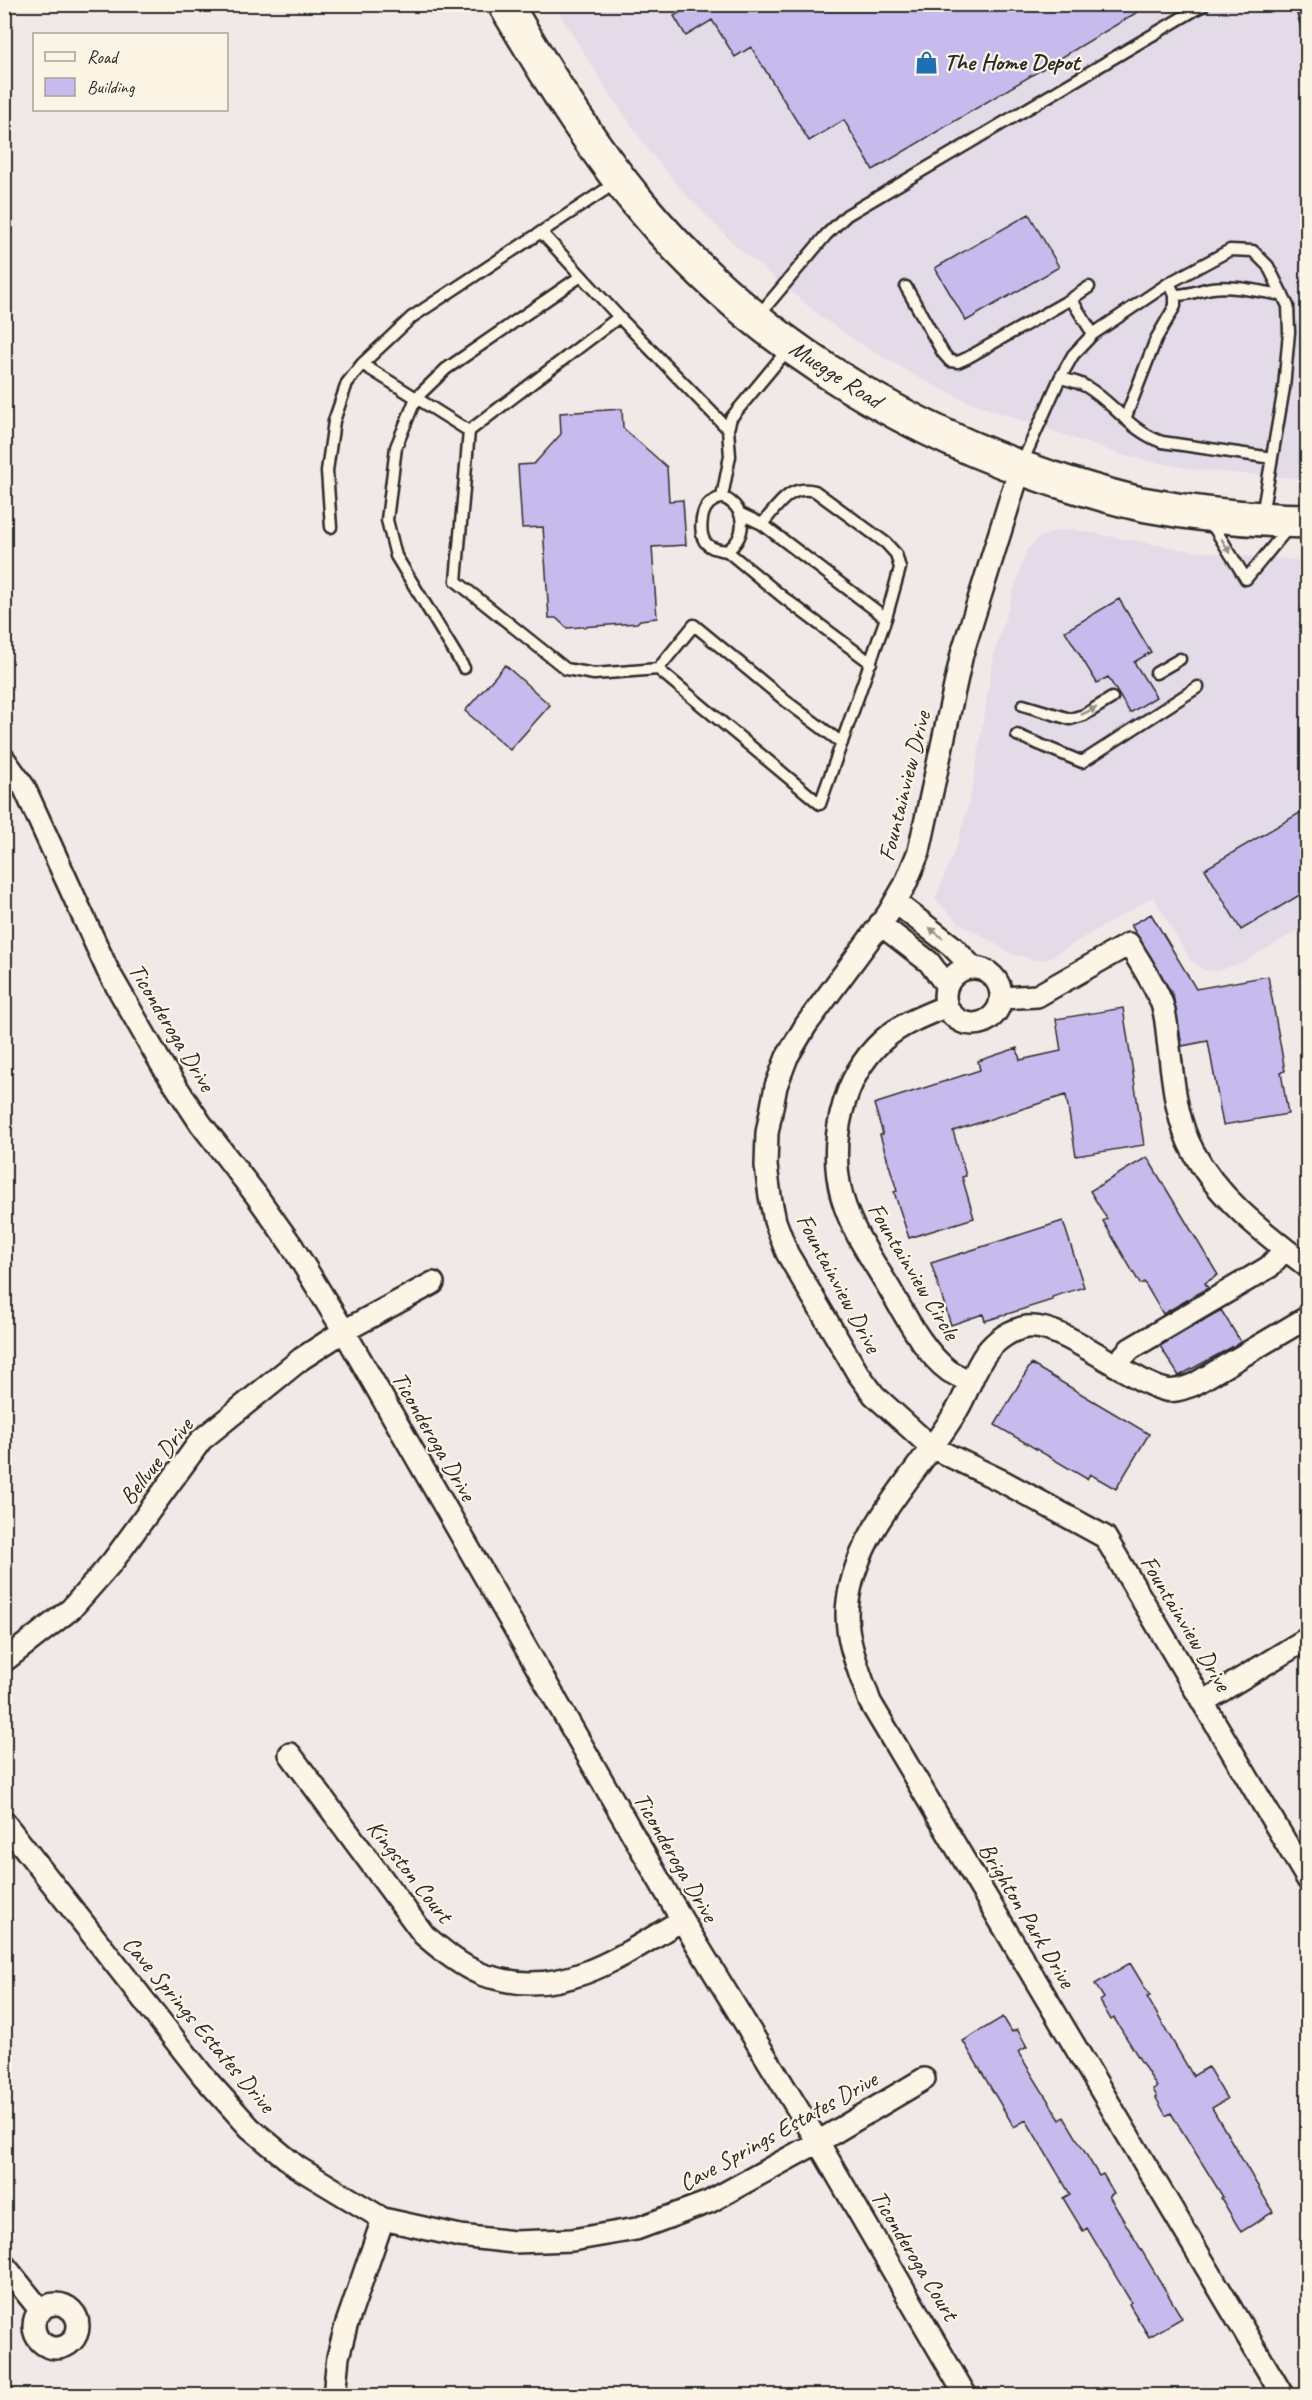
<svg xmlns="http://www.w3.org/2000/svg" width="1312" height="2400" viewBox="0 0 1312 2400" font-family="Caveat,sans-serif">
<rect width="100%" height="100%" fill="#f1e9e7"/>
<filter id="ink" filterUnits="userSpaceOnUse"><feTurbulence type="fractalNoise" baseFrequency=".0167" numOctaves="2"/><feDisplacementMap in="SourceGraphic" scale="12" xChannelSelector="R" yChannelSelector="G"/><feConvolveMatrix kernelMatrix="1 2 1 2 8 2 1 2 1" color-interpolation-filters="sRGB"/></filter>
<g filter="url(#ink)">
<path fill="#e4dbe9" d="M 554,5 L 1307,5 L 1307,479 L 1195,470 L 1125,456 L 969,402 L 919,378 L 853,339 L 820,316 L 735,245 L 685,194 L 649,151 L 607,90 Z
M 1070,529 L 1191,551 L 1307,561 L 1307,925 L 1244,962 L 1218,971 L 1204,970 L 1191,961 L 1153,897 L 1047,959 L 1035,960 L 1014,955 L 958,922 L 935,899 L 957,845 L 972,790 L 994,654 L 1026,551 L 1037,539 L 1052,532 Z"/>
<path fill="#c7bbed" stroke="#2b2b2b" stroke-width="1.5" d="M 693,4 L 1151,4 L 873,170 L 844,120 L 809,141 L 751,47 L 735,57 L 712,20 L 686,36 L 674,16 Z
M 1029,214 L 1059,267 L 966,321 L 935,268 Z
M 622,409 L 623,428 L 667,467 L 669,501 L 683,500 L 686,545 L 652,547 L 657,618 L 640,620 L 637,623 L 567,628 L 556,618 L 549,618 L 543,527 L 522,528 L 518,465 L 534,464 L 561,434 L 560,413 Z
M 1119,599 L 1151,652 L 1134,662 L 1156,697 L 1130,713 L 1108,677 L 1097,683 L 1065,631 Z
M 505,665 L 550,705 L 510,750 L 465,711 Z
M 1308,808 L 1308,890 L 1241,930 L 1205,869 Z
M 1151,914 L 1196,989 L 1268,976 L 1285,1071 L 1281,1072 L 1288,1114 L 1223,1125 L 1208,1041 L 1182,1046 L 1173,995 L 1131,925 Z
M 1123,1008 L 1144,1145 L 1076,1156 L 1066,1095 L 953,1131 L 966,1176 L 962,1177 L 974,1218 L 909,1238 L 894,1192 L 897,1191 L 880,1135 L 883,1134 L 874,1104 L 980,1070 L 978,1061 L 1017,1048 L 1020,1060 L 1061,1051 L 1056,1019 Z
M 1147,1157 L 1218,1275 L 1205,1283 L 1208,1288 L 1163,1314 L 1144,1282 L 1140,1284 L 1103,1221 L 1107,1219 L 1090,1191 Z
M 1063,1221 L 1084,1287 L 1052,1297 L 1052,1300 L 985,1321 L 983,1314 L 951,1325 L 931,1263 Z
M 1221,1310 L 1241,1342 L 1179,1376 L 1160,1346 Z
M 1031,1364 L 1149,1434 L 1116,1489 L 1090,1474 L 1087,1479 L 995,1425 Z
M 1130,1963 L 1150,1996 L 1147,1997 L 1193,2076 L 1208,2067 L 1227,2099 L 1212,2108 L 1273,2212 L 1241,2232 L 1221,2198 L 1223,2197 L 1174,2118 L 1171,2113 L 1166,2116 L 1156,2098 L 1157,2097 L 1153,2089 L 1157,2087 L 1114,2018 L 1111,2020 L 1100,2001 L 1104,1998 L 1095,1984 Z
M 1003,2017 L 1012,2032 L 1017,2029 L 1027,2047 L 1018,2052 L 1060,2120 L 1064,2117 L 1099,2176 L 1103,2174 L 1114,2193 L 1109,2196 L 1182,2318 L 1149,2337 L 1129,2304 L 1131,2302 L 1087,2228 L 1083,2231 L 1063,2198 L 1070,2194 L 1026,2120 L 1014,2127 L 963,2041 Z"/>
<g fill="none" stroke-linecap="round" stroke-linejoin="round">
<defs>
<path id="lane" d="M 1301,4 L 1308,28
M 541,232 L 619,317
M 906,287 L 943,353 L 950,361 L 958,362 L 967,358 L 1071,299 L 1093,334
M 1175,295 C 1192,295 1198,290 1212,288 C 1235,285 1260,292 1283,295
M 1071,299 L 1089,287
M 758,316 L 826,235 L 847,215 L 1205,4
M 362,364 L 469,431
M 1060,378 C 1069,380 1079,382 1087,387 C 1115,404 1130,431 1162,442 L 1272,458
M 1125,419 L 1156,339 L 1175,306 L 1175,295 L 1169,283
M 728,429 L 619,317 L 469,431 L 456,581 L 566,669 L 594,674 L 658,669 L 820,804 L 886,618 L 900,568 L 896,554 L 886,543 L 815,491 C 789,484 778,506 762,524 L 741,514
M 1021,465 L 1060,378 L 1073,355 L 1093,334 L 1169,283 L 1230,250 L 1253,251 L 1268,266 L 1288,306 L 1289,332 L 1284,388 L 1262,515
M 722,497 L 730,456 L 728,429 L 731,418 L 789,348
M 722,497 C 747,507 748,536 727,551 C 721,550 714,550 708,545 C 698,537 700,513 709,504 C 712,501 717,499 722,497 Z
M 1210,521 L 1246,579 L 1289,527
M 762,524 L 886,618
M 331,527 L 327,471 L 334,421 L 347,383 L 362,364 L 412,317 L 617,182
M 727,551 L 784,598 L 871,663
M 464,668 L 396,556 L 387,520 L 396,447 L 416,398 L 446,369 L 581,276
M 658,669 L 694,625 L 787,702 L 842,743
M 1156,673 L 1180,659
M 1023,705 L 1070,719 L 1084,715 L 1112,698
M 1017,735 L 1082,762 L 1198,687"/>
<path id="street" d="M 1020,468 L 962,654 L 919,851 L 905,885 L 888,914 L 806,1025 L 787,1057 L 776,1086 L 767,1133 L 766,1166 L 770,1196 L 775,1221 L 787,1253 L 857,1372 L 874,1395 L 931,1447 L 1004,1482 L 1105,1537 L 1308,1880
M 4,759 L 24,787 L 108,971 L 162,1065 L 201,1124 L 256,1195 L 292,1246 L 344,1331 L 682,1920 L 818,2142 L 966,2396
M 895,902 L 952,946 L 973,968
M 880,924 L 929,962 L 947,986
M945 996a28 28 0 1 1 56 0a28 28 0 1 1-56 0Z
M 1001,998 L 1037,996 L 1129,944 C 1140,963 1154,983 1162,1004 C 1166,1015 1167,1029 1168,1040 C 1173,1077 1175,1118 1193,1151 C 1218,1199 1266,1234 1308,1267
M 947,1006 C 925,1015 901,1024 883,1040 C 841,1078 828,1144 842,1197 C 851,1229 871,1258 888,1286 C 904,1313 924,1353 949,1371 C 955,1375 963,1378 970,1382
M 1115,1365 L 1130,1349 L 1269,1267 L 1285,1249
M 4,1661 L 71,1609 L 93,1584 L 113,1561 L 201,1440 L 301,1359 L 344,1331 L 433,1283
M 1203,1702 L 1308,1638
M 290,1754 L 424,1935 C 442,1950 459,1965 481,1974 C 488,1977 496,1978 503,1980 C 571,1995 627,1952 682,1920
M 4,1822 L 204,2077 L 250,2128 L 297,2167 L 383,2219 L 460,2236 L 514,2242 L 572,2240 L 636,2229 L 709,2202 L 818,2142 L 924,2079
M 4,2265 L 41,2311
M34 2326a22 22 0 1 1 44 0a22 22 0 1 1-44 0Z
M 334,2396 L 338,2357 L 346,2326 L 383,2219
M 1283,2396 L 870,1702 C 859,1670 843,1636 848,1601 C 858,1526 920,1472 957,1410 C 968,1392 973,1371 986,1353 C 995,1341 1011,1329 1027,1327 C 1062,1322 1129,1381 1166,1390 C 1175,1392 1184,1388 1193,1385 L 1308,1317"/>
<path id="primary" d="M 505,4 C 546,73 588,143 640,205 C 747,334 893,426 1050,478 C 1082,488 1115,499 1147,505 C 1200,515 1254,520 1308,521"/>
</defs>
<use href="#lane" stroke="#2b2b2b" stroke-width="15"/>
<use href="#street" stroke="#2b2b2b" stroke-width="26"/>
<use href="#primary" stroke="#2b2b2b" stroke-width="38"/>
<use href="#lane" stroke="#fcf5e5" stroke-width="10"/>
<use href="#street" stroke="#fcf5e5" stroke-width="21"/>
<use href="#primary" stroke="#fcf5e5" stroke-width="33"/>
</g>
<defs><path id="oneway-solid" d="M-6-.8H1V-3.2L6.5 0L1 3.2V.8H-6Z" transform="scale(1.5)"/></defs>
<g fill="#949088">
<use href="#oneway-solid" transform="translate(1226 546) rotate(58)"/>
<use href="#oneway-solid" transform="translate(1089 711) rotate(-26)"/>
<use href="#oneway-solid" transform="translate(936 933) rotate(-141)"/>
</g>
</g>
<defs>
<symbol id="shop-bare" viewBox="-9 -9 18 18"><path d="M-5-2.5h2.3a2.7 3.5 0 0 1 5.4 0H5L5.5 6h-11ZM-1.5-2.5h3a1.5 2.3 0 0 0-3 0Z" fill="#1f6fb2" stroke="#fcf5e5" stroke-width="2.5" paint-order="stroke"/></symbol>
</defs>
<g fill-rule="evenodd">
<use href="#shop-bare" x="910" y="46" width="33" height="33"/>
</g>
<g text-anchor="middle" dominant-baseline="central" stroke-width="4.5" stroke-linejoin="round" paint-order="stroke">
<g font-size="24" font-weight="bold" fill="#2b2b2b" stroke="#fcf5e5" text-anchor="start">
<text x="944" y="62">The Home Depot</text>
</g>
<g font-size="24" fill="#2b2b2b" stroke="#fcf5e5">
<text transform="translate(836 374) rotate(33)">Muegge Road</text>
<text transform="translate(904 786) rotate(-76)">Fountainview Drive</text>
<text transform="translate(172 1027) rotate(59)">Ticonderoga Drive</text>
<text transform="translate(914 1271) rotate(59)">Fountainview Circle</text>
<text transform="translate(839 1283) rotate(62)">Fountainview Drive</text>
<text transform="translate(434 1436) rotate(60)">Ticonderoga Drive</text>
<text transform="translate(156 1461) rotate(-52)">Bellvue Drive</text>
<text transform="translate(1186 1623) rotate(59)">Fountainview Drive</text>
<text transform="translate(676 1857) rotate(60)">Ticonderoga Drive</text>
<text transform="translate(410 1871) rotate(52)">Kingston Court</text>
<text transform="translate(1027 1915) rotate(59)">Brighton Park Drive</text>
<text transform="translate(199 2024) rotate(50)">Cave Springs Estates Drive</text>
<text transform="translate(778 2131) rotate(-29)">Cave Springs Estates Drive</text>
<text transform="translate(915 2255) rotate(59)">Ticonderoga Court</text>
</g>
</g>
<rect width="1312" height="2400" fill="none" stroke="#fcf5e5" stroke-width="24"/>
<rect x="12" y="12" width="1288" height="2376" fill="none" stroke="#2b2b2b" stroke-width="2" filter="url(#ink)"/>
<rect x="33" y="33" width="195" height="78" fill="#fcf5e5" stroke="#a8a49b" stroke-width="1.5"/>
<rect x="45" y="52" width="30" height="9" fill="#fcf5e5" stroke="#a8a49b" stroke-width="1.5"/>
<text x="87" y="63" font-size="18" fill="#2b2b2b">Road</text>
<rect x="45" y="78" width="30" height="18" fill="#c7bbed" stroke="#a8a49b" stroke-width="1.5"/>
<text x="87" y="93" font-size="18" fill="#2b2b2b">Building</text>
</svg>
